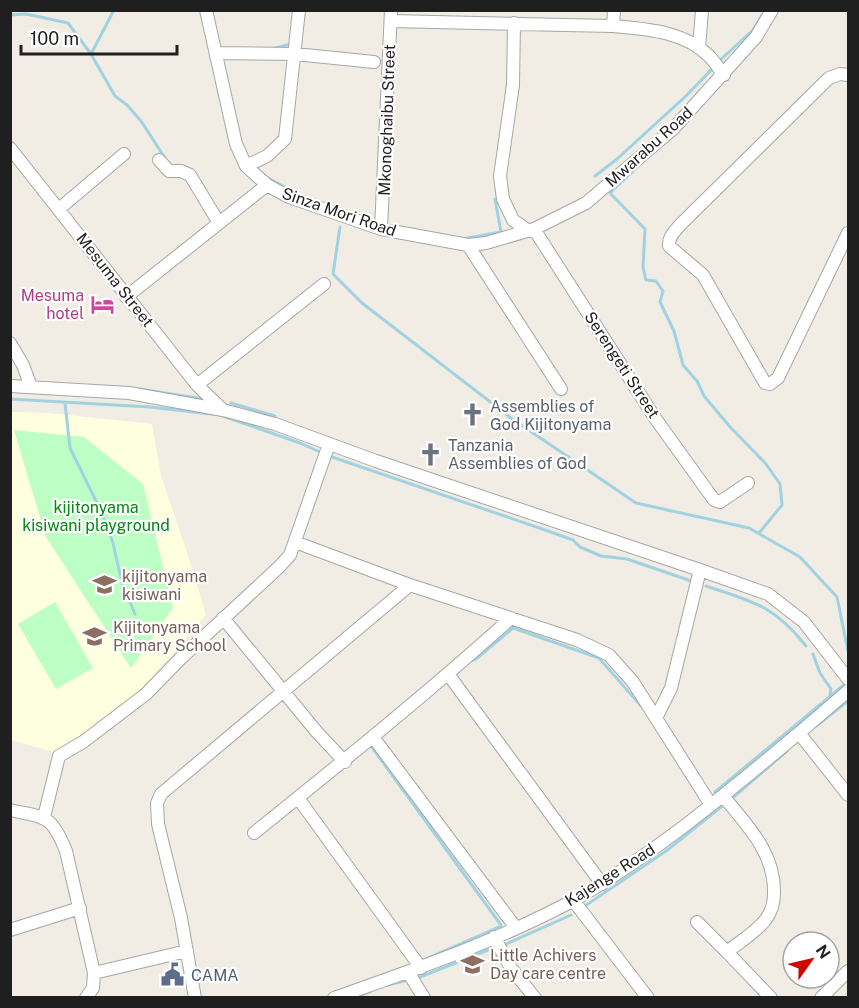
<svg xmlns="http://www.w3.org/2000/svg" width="859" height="1008" viewBox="0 0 859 1008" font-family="'Public Sans',sans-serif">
<rect width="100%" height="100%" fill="#f1ede4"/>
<path fill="#feffdf" d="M 11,412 L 50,413 L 152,424 L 161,476 L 188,555 L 206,615 L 152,677 L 105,726 L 72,739 L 57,753 L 11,740 Z"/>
<path fill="#bdfec4" d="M 14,430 L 84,437 L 143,484 L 173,608 L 131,668 L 46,537 Z
M 55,602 L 93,668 L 56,689 L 18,624 Z"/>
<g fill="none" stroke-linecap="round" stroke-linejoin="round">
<path stroke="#a0d2e2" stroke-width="3" d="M 114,10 L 91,54 L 115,96 L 127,105 L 141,121 L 165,158
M 10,15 L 26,14 L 68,23 L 91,54
M 275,48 L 291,44
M 718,62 L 753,30 L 762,15
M 635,169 L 610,193 L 645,229 L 643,267 L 646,280 L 656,281 L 663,291 L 660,302 L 674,331 L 683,365 L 697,381 L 704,396 L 731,428 L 766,464 L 780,484 L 782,505 L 759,533
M 263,175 L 284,187
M 595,176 L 617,159 L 687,95 L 711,70
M 340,227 L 333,274 L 362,303 L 511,418 L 636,503 L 749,528 L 800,557 L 837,597 L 848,651
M 462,239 L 501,232 L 495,199
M 140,389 L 203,399
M 10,399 L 150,407 L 220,415 L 300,443 L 320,452
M 65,403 L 70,448 L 100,509 L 113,543 L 122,583 L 135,614
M 231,403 L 275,416
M 332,457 L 551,532 L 573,540 L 580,547 L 601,556 L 627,559 L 694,582
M 706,586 C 753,602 774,605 806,646
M 813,654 L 820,673 L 831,689 L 830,695
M 470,661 L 476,659 L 513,628 L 599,658 L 641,706
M 816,726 L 848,701
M 371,743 L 371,746 L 501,925
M 715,792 L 845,684
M 730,800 L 787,751
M 582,908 L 666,851 L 721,807
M 504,945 L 571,915
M 493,951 L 501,961
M 428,958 L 501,926
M 415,979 L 488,950
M 388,985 L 408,980
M 354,998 L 371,991"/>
<defs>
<path id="minor" d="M 206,10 L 236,144 L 246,166 L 267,185 L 289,197 L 381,229 L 468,245 L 486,243 L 534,229 L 586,203 L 673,129 L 756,37 L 772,10
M 391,21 L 613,26 C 646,29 684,31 709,56 C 715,62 719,69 724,75
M 514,23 L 513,85 L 500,176 L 503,199 L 513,220 L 527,230
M 613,26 L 614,10
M 699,48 L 702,10
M 216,56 L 219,53 L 295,54 L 374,62
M 848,75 L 840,74 L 829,78 L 680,225 C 675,231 668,237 669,246 L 703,275 L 765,383 L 770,384 L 778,378 L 848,233
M 10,148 L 197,385 L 223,410
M 159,160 L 169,171 L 181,171 L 190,175 L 219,223
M 246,166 L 267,156 L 285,139 L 299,10
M 60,208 L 124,154
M 381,229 L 391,10
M 534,229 L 655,418 L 714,500 L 720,502 L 748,483
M 468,245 L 561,389
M 126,297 L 267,185
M 10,343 L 23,365 L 31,387
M 197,385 L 324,284
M 10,386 L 129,393 L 223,410 L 275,424 L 376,461 L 700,570 L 768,594 L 804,622 L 848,679
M 295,542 L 410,585 L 577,640 L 609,655 L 633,682 L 711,805
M 223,618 L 316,731 L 345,762
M 448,674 L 602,884
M 656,718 L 671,688 L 700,570
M 799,733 L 848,795
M 373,737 L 516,928
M 723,796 C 747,825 775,853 774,893 C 774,902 772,911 766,919 C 757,932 739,942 727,952 L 771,998
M 298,798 L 421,968
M 10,810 C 46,818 51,814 66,851 L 94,973 L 93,988 L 86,998
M 44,817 L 59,756 L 83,742 L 146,694 L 180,659 L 279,567 L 290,555 L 329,444
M 254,833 C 341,763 428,693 511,618
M 573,900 L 648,998
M 697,922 L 727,952
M 10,930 L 80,908
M 494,937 L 511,968 L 535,998
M 408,972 L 424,998
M 94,973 L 187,951
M 195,998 L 181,918 L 158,824 L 157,803 L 161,794 L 410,585
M 334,998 C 416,969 498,941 574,900 C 614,878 651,851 687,824 C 742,781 795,737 848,691
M 821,998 L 848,971"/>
</defs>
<use href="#minor" stroke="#a6a6a6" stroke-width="14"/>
<use href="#minor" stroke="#fff" stroke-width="12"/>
</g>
<defs>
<symbol id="hotel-bare" viewBox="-9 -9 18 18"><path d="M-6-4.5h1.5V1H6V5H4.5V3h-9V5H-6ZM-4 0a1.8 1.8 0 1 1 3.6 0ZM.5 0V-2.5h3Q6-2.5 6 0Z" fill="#d1479c" stroke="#fff" stroke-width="2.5" paint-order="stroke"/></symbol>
<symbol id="church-bare" viewBox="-9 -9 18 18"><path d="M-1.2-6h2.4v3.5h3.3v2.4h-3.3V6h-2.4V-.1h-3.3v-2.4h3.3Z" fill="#6b7280" stroke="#fff" stroke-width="2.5" paint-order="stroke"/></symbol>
<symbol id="school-bare" viewBox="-9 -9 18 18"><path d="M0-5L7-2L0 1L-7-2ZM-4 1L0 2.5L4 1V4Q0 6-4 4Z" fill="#8d6e63" stroke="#fff" stroke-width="2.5" paint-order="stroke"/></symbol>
<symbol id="civic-bare" viewBox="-9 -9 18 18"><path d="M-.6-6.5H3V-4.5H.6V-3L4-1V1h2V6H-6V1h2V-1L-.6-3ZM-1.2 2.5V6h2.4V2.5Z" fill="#5c6f8a" stroke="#fff" stroke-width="2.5" paint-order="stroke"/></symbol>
</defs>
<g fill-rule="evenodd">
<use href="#hotel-bare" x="86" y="288" width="33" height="33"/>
<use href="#church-bare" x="456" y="398" width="33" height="33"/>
<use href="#church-bare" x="414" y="438" width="33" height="33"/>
<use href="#school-bare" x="88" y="568" width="33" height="33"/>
<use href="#school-bare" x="78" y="620" width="33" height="33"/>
<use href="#school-bare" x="456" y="948" width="33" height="33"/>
<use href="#civic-bare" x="156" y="958" width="33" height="33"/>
</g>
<g text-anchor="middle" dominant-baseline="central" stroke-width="4.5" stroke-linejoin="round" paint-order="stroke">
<g font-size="16" fill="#1f1f1f" stroke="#fff">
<text transform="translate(387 120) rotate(-88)">Mkonoghaibu Street</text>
<text transform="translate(649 147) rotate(-42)">Mwarabu Road</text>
<text transform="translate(339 212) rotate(19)">Sinza Mori Road</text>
<text transform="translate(115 280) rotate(52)">Mesuma Street</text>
<text transform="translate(622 365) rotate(57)">Serengeti Street</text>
<text transform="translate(610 875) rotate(-32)">Kajenge Road</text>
</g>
<g font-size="16" fill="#b23c85" stroke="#fff" text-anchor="end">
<text x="84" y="295">Mesuma<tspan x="84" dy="18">hotel</tspan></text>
</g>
<g font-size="16" fill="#5b616d" stroke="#fff" text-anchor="start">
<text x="490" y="406">Assemblies of<tspan x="490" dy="18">God Kijitonyama</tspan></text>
<text x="448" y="445">Tanzania<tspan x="448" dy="18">Assemblies of God</tspan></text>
</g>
<g font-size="16" fill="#018910" stroke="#fff">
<text x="96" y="507">kijitonyama<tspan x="96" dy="18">kisiwani playground</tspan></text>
</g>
<g font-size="16" fill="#785e54" stroke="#fff" text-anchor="start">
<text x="122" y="576">kijitonyama<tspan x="122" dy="18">kisiwani</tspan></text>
<text x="113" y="627">Kijitonyama<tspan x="113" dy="18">Primary School</tspan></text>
<text x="490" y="955">Little Achivers<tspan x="490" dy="18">Day care centre</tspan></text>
</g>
<g font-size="16" fill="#4e5e75" stroke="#fff" text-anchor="start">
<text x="191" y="975">CAMA</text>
</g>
</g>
<rect width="859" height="1008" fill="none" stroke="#1f1f1f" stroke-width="24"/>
<g transform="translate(811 960) rotate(56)"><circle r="28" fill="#ffffff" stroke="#a5a5a5" stroke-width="1.5"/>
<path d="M0-4.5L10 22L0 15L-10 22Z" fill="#ce0500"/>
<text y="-9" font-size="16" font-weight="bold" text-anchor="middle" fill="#1f1f1f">N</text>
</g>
<path d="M21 45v9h156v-9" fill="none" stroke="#1f1f1f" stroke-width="3"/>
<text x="30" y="45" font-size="18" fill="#1f1f1f" stroke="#ffffff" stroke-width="4.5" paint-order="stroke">100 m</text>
</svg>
